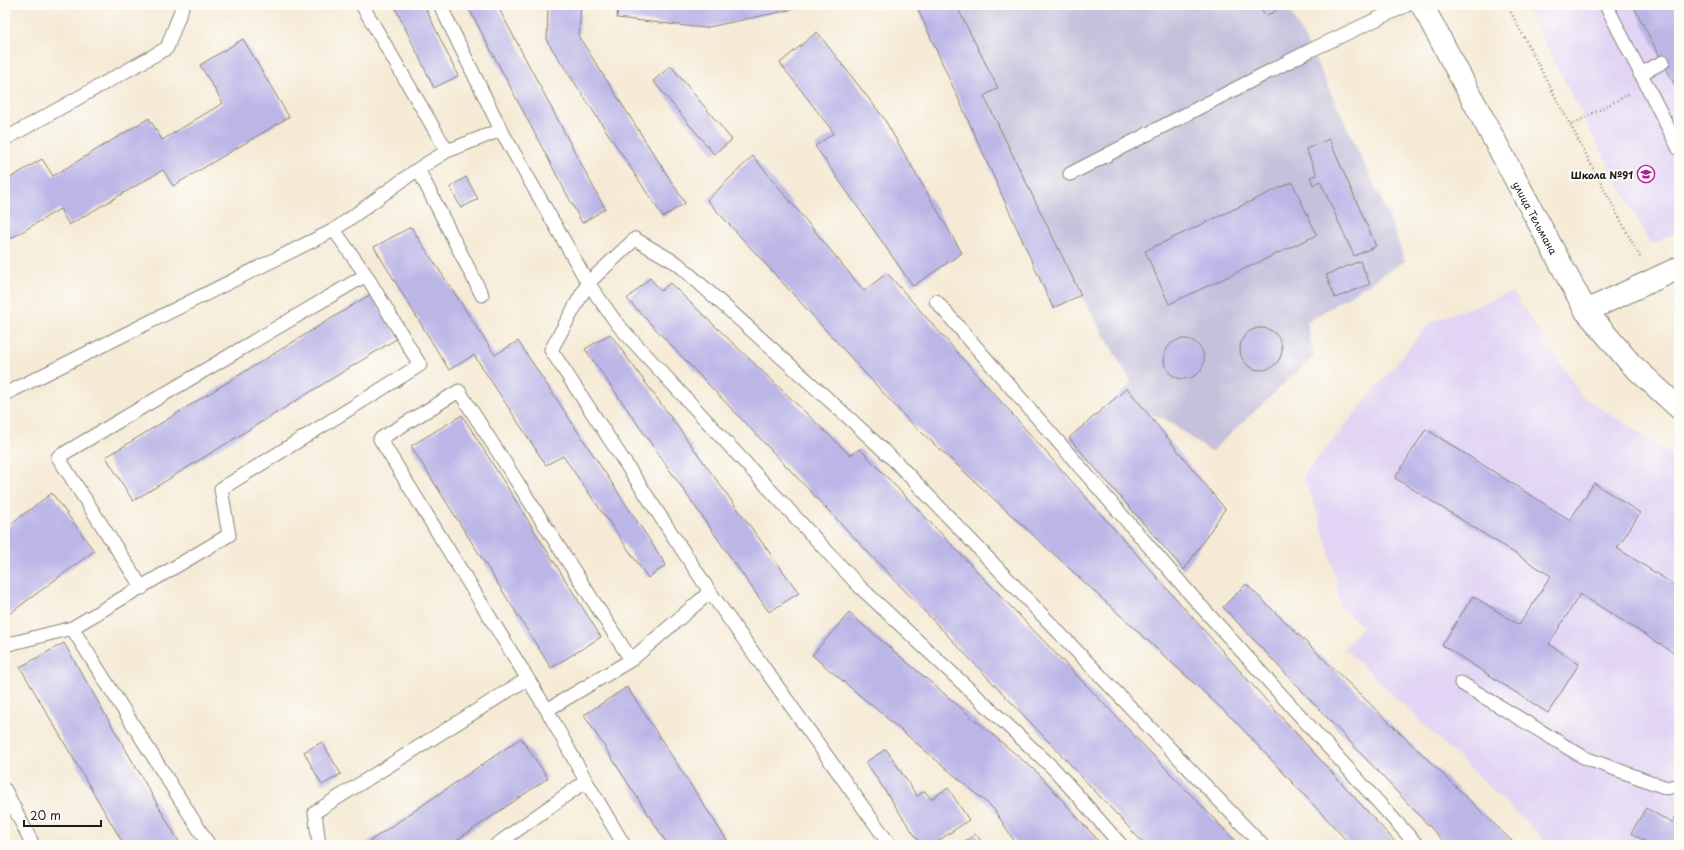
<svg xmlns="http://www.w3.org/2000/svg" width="1684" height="850" viewBox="0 0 1684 850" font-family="'Playpen Sans',sans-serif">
<rect width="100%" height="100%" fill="#fdfcf7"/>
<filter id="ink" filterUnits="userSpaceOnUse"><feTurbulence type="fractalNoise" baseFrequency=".025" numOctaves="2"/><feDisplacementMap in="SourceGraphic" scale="8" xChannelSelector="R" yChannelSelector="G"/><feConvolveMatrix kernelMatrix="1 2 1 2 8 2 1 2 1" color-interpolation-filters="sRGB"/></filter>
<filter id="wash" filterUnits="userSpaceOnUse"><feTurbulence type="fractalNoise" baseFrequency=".012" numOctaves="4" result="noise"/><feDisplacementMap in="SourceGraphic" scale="16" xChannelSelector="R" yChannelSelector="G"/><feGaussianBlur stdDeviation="0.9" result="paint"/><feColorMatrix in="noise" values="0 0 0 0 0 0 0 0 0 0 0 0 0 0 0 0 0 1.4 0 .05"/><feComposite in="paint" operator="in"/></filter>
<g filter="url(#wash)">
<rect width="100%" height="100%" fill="#f5ead5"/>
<path fill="#e1d4f4" d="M 1524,5 L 1679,5 L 1679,231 L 1651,245 Z
M 1513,292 L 1582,396 L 1679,459 L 1679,845 L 1550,845 L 1344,648 L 1362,626 L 1340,607 L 1336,580 L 1321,522 L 1303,477 L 1430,322 Z"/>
<path fill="#c5c0db" d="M 956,5 L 1287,5 L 1315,59 L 1387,212 L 1405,261 L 1307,322 L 1314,356 L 1211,452 L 1165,419 L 1146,412 L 1127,388 L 1131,382 L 1081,295 L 984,96 L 998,88 Z"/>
<g id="blocks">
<path fill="#bcb6e7" d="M 394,5 L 424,5 L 458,76 L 434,88 Z
M 467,5 L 497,5 L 605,209 L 582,223 Z
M 548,5 L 581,5 L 579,37 L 685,203 L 663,217 L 547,41 Z
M 618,5 L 808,5 L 808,6 L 704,28 L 617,18 Z
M 916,5 L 956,5 L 998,88 L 984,96 L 1081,295 L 1053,308 Z
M 1260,5 L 1274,5 L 1276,11 L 1265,16 Z
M 1633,5 L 1678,5 L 1679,7 L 1679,93 Z
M 817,32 L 883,117 L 962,253 L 913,286 L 815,146 L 834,133 L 780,63 Z
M 243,39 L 289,117 L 173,186 L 163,170 L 69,225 L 60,209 L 5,242 L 5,181 L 42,159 L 53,176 L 149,118 L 162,140 L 223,103 L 200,65 Z
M 671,66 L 732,140 L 714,154 L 653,81 Z
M 1329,139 L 1376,246 L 1354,256 L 1320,181 L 1313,185 L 1310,177 L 1317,175 L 1306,149 Z
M 753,156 L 864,291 L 887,273 L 1264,698 L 1398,845 L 1351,845 L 1233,719 L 907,419 L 707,200 Z
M 466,177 L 478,199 L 461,208 L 450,187 Z
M 1292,182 L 1317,235 L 1169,304 L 1145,251 Z
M 411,227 L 495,355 L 518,341 L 666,565 L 648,578 L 563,456 L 546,465 L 474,355 L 449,370 L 374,247 Z
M 1360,261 L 1370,284 L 1335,298 L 1326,275 Z
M 650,278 L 661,291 L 670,283 L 850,455 L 860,449 L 1239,845 L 1145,845 L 1069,763 L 627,299 Z
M 371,294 L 398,338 L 133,501 L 106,457 Z
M1240 349a21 21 0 1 1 42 0a21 21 0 1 1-42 0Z
M 610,334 L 799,593 L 769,612 L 585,349 Z
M1164 359a20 20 0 1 1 40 0a20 20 0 1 1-40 0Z
M 1127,388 L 1225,509 L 1184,570 L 1069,438 Z
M 462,415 L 601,637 L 551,668 L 411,446 Z
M 1426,429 L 1570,520 L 1594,483 L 1640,513 L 1617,548 L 1679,588 L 1679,656 L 1580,594 L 1549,644 L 1579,664 L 1548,713 L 1442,645 L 1473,596 L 1519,625 L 1551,576 L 1395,478 Z
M 52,493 L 94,551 L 5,617 L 5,528 Z
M 1246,584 L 1516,845 L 1447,845 L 1223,607 Z
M 849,613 L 1039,774 L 1102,845 L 1017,845 L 993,808 L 812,655 Z
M 64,643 L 181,845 L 124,845 L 20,667 Z
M 627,687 L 730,845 L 668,845 L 584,715 Z
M 521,738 L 548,778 L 450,845 L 364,845 Z
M 322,742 L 341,774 L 322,785 L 304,752 Z
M 886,749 L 917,796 L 925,791 L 931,799 L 948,788 L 969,820 L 932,845 L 921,845 L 866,762 Z
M 1646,808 L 1672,823 L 1679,811 L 1679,845 L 1651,845 L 1631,833 Z
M 976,834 L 984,845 L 960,845 Z"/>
</g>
</g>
<g filter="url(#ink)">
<use href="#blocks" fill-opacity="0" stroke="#888378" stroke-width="1"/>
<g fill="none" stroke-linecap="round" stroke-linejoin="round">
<defs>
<path id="lane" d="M 362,5 L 447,151
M 440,5 L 501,130
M 1606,5 L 1679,149
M 1640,74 L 1663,62
M 5,139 L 167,48 L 183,5
M 418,169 L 482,295
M 1070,174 L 1311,50 L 1407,5
M 936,301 L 1199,604 L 1417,845
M 5,394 L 334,230 L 418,169 L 447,151 L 501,130 L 588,283 L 551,350 L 710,592 L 890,845
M 142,588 L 58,457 L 366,275
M 72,628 L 209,845
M 5,645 L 72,628 L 229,535 L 221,489 L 420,365 L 366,275 L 334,230
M 631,660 L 459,391 L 380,439 L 547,710 L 631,660 L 710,592
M 1461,683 L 1585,758 L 1667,788 L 1679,785
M 586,781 L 624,845
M 5,790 L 33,845
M 319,845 L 315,812 L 527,679
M 496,845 L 586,781 L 547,710
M 1121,845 L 1054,769 L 859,586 L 618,325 L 588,283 L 635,239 L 678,264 L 849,418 L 897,463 L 1262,845"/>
<path id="street" d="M 1586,311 L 1679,268"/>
<g id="secondary">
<path id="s1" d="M 1422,5 L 1586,311 L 1631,364 L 1679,408"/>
</g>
</defs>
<use href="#lane" stroke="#888378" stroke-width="15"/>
<use href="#street" stroke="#888378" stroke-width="24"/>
<use href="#secondary" stroke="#888378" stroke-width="24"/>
<path stroke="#888378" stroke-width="2.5" stroke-dasharray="1 3" stroke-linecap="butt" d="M 1507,5 L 1641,259
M 1571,125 L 1629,94"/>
<use href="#lane" stroke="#fff" stroke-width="13"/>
<use href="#street" stroke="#fff" stroke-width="22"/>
<use href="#secondary" stroke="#fff" stroke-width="22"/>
</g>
</g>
<defs>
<symbol id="school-ring" viewBox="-11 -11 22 22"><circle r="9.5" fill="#fdfcf7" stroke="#b5179e" stroke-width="1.5"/><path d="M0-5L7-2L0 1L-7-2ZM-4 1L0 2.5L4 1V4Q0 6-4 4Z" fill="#b5179e"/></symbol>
</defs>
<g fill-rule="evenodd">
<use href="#school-ring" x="1636" y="164" width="20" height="20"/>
</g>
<g text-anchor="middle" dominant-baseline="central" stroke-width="4" stroke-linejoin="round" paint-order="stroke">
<g font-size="10" font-weight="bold" fill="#1c1c1c" stroke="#fdfcf7" text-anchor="end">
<text x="1633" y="174">Школа №91</text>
</g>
<g font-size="10" fill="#1c1c1c" stroke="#fdfcf7">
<text stroke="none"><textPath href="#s1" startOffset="241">улица Тельмана</textPath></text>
</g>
</g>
<rect width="1684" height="850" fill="none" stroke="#fdfcf7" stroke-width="20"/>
<path d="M24 820v6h77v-6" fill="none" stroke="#1c1c1c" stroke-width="2"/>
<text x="30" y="820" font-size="12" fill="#1c1c1c" stroke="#fdfcf7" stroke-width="3" paint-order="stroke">20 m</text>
</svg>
